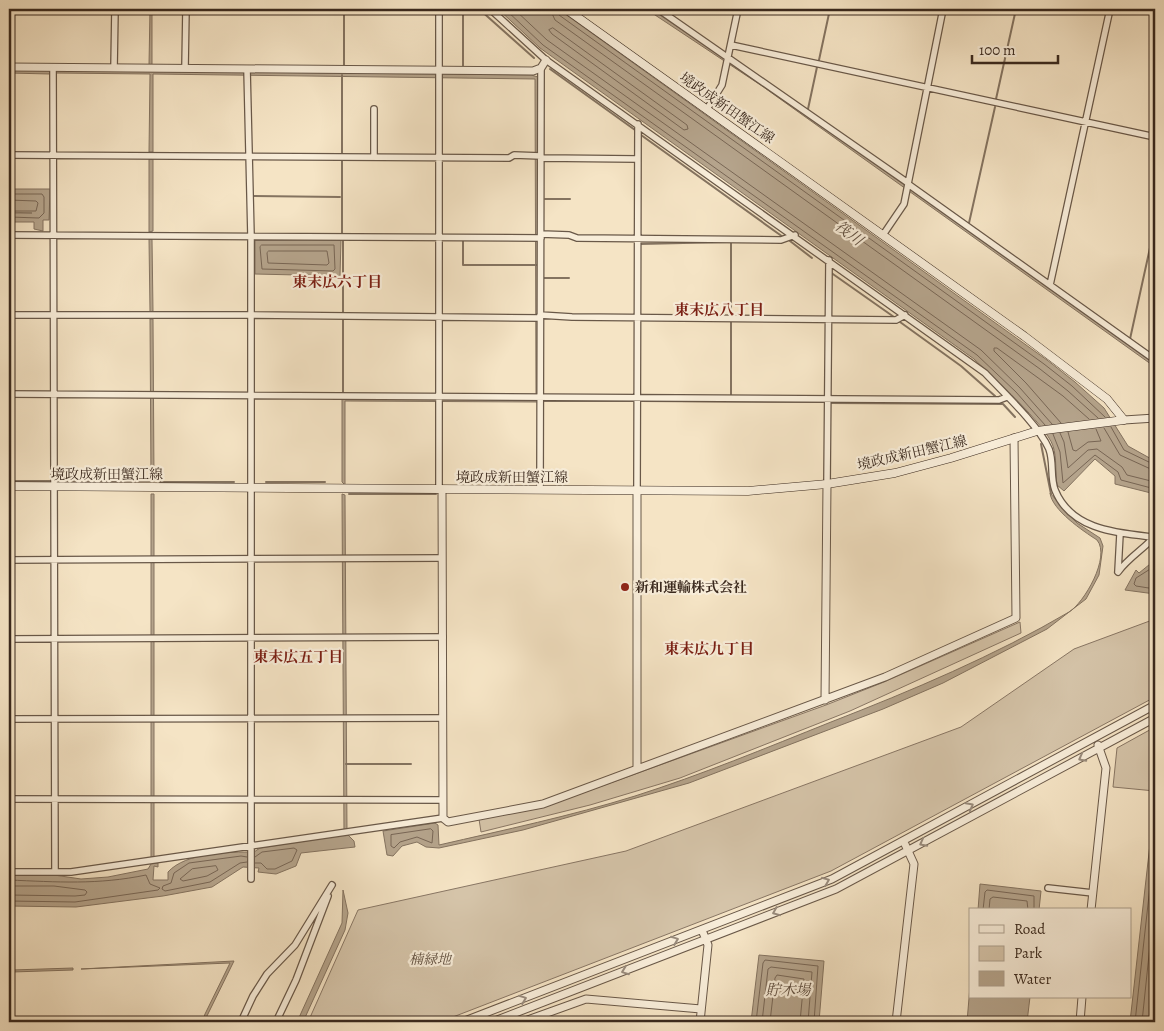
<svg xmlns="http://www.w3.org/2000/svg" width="1164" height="1031" viewBox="0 0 1164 1031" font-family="Alegreya,'Noto Serif JP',serif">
<rect width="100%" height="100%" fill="#f5e4c5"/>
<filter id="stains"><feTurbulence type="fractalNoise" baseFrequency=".004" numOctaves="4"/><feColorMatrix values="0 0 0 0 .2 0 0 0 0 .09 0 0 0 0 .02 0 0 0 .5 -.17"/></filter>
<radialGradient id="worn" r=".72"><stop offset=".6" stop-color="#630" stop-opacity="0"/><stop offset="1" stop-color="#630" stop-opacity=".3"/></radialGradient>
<path fill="#d5c4a9" stroke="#887664" d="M 1155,619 L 1155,697 L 831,871 L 440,1022 L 308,1022 L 358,910 L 626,851 L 961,727 L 1074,649 Z
M 1020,622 L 1021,633 L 850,711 L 680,778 L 590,805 L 481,832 L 479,819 L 541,808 L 826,705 L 884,682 Z
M 1155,727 L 1155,791 L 1113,787 L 1117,748 Z"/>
<path fill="#b5a48c" stroke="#847360" d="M 150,9 L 152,9 L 152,65 L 149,65 Z
M 498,9 L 558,9 L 1047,360 L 1075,382 L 1104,408 L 1128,446 L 1155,461 L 1155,494 L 1115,484 L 1115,476 L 1095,459 L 1064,491 L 1057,485 C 1055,472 1057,458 1053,446 C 1046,425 992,376 974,359 L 540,48 Z
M 646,9 L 651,9 L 763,84 L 1155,364 L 1155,367 L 762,86 Z
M 9,70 L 50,70 L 50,74 L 9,73 Z
M 54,70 L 531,75 L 538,77 L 538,395 L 536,395 L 535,79 L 153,74 L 153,152 L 149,152 L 150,74 L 54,73 Z
M 149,159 L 153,159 L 153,231 L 149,232 Z
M 9,189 L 50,189 L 49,220 L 43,220 L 43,231 L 34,229 L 34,222 L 9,222 L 9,213 L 32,213 L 9,212 Z
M 149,239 L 152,239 L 153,311 L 150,312 Z
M 255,240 L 341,240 L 340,276 L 255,274 Z
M 150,319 L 153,319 L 154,481 L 151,481 Z
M 342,399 L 537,400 L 538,402 L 345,401 L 345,485 L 342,482 Z
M 1050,493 L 1077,523 L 1100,538 L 1103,546 L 1099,575 L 1086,599 L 1047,629 L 943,683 L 883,709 L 689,783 L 523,830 L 439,848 L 426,847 L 417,842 L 402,846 L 393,856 L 387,855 L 383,831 L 435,823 L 438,825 L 439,845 C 504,830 571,816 635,796 C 701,775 766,748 831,722 C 911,691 996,655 1069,612 C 1084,603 1111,557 1097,540 C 1083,531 1052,510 1050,493 Z
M 151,494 L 154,494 L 154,863 L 158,863 L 158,867 L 154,866 L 153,880 L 168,880 L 168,872 C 186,852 230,852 254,852 L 260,848 L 344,835 L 342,494 L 345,495 L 347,834 L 354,841 L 355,847 L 301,853 L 296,866 L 276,874 L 258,872 L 259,868 L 243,867 L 212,887 L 163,896 L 76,907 L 9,906 L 9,875 L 54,875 L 81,879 L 108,877 L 148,869 L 151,864 Z
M 1155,560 L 1155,594 L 1125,590 L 1136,570 L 1139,573 Z
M 1151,835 L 1155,836 L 1155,1022 L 1130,1022 Z
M 980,884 L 1041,891 L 1039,910 L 978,910 Z
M 343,890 L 348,913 L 345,930 L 303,1022 L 297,1022 L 342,923 Z
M 759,955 L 824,961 L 819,1022 L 751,1022 Z
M 234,961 L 204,1022 L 202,1022 L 205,1014 L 230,963 L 81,969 Z
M 73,968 L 73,970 L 12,972 L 12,970 Z
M 970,986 L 970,997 L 1030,997 L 1027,1022 L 967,1022 Z"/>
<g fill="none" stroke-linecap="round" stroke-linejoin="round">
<path stroke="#786655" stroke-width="1" d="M 505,9 L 543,45 L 977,355 L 1016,392 L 1045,425
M 514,9 L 547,40 L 981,350 L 1020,388 L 1052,424
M 550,9 L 555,20 L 1040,369 L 1068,391 L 1098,418
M 556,9 L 559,15 L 1044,364 L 1072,386 L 1105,417
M 553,28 L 687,125 L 688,129 L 684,130 L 552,34 L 549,30 Z
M 9,194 L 42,194 L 44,197 L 44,213 L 39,218 L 9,217
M 9,200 L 36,201 L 38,203 L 36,211 L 9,211
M 262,245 L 334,245 L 335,269 L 333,271 L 262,269 L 260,247 Z
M 269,251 L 327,251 L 329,263 L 327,265 L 268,263 L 267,253 Z
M 1061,423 L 1026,383 L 994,351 L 994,348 L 997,348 L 1063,396 L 1089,419
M 1111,427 L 1124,450 L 1155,465
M 1104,428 L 1120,455 L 1155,471
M 1068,432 L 1073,450 L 1076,451 L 1088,442 L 1101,441 L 1096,429
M 1060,433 L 1064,442 L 1068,468 L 1088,450 L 1097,449 L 1122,467 L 1127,475 L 1155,482
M 1053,434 L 1060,452 L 1063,483 L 1095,455 L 1118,472 L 1121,480 L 1155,489
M 1155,566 L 1136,578 L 1134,584 L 1136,586 L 1155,589
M 431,829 L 433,831 L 432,843 L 417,837 L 400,842 L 394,848 L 391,846 L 391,835 Z
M 247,857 L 241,856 L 189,863 L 174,873 L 171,883 L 163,886 L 162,889 L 165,891 L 210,882 L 240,863 L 247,862
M 255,857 L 262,852 L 294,848 L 297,850 L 292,861 L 275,869 L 267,869 L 261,863 L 255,863
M 216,866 L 218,870 L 207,876 L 183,881 L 180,879 L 192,869 Z
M 9,880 C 57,882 98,885 146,875 L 150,884 L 160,888 L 158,890 L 75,902 L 9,901
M 9,886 L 54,886 L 85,890 L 87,892 L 85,895 L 75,896 L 9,895
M 983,910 L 985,892 L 987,890 L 1034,896 L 1034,910
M 989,910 L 990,899 L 993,897 L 1027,901 L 1028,910
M 756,1022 L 763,963 L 765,960 L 818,966 L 814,1022
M 762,1022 L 768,969 L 771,967 L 812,972 L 808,1022
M 770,1022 L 775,978 L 777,975 L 804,979 L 800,1022
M 1135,1022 L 1155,841
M 1142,1022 L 1155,897
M 1149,1022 L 1155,967"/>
<path stroke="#847360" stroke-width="2" d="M 344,9 L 344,66
M 463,9 L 463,68
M 479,9 L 534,58
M 819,60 L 830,9
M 550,69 L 635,130
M 342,75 L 342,154
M 996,99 L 1016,9
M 808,109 L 817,67
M 641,135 L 783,237
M 342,159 L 342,233
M 254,196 L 340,197
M 545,199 L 570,199
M 969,223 L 995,107
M 343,240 L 343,313
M 463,240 L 463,265 L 537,265
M 790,241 L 812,258
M 731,243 L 731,316
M 640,244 L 727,242
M 830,272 L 894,317
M 544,278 L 569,278
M 343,318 L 343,392
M 900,322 L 961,366 L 995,396
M 1130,339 L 1155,225
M 731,396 L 731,321
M 543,401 L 634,401
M 639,401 L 825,402
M 830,403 L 1003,404 L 1015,417
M 1041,444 L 1051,494
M 9,481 L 50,481
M 57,481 L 154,481
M 160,482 L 234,482
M 266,482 L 325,482
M 349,494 L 436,494
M 346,764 L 411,764"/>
<defs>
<path id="minor" d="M 490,9 L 546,60 L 985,373 C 1003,392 1039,426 1049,449 C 1054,462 1050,477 1055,490 C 1071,530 1117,533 1153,537
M 658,9 L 908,183
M 731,45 L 1155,137
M 53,67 L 55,872
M 114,68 L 115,9
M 185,68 L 186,9
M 247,69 L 251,236 L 251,879
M 374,109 L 374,156
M 707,109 L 722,85 L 738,9
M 9,155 L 509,158 L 514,155 L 541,156
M 541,158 L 637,159
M 908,184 L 1155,360
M 541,234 L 569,235 L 577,238 L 781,240 L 795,235
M 9,235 L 541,238
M 883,235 L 904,204 L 943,9
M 1050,285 L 1110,9
M 9,315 L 251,315 L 540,318
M 540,315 L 572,317 L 896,320 L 905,315
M 9,394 L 999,400 L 1007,397
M 827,484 L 829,260
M 439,489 L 439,9
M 540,490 L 541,68
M 637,491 L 638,124
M 9,560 L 442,558
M 1118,571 L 1120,534
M 1118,572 C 1129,557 1144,549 1155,536
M 9,639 L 443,637
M 9,719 L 442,718
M 9,799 L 443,800
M 9,872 L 71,872 L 443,818
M 1048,888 L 1093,893
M 241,1022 L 253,996 L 267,974 L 295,945 L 332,885
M 276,1022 L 296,980 L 328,896"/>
<path id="tertiary" d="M 9,67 L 533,71 L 541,68 L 546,60
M 1124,420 L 1155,418
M 442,490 L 443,818 L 448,822 L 543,804 L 885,677 L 1016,618 L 1014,438
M 637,491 L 637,768
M 825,700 L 827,484
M 1091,910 L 1106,768 L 1098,745
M 462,1022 L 832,879 L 1155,705
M 492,1022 L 836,889 L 1155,718
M 522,1022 L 586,999 L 701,1009
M 700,1022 L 708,945 L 702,930
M 896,1022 L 914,864 L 904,842
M 1080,1022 L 1082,997"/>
<path id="secondary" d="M 9,486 L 748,491 L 827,484 L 895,473 L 951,458 L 1037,431 L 1124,420 L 1107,399 L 1024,336 L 566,9"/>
</defs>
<use href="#minor" stroke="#695848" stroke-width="8"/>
<use href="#tertiary" stroke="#695848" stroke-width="9"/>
<use href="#secondary" stroke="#3a291e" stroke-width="9"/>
<use href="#minor" stroke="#f8edd9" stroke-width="5.5"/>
<use href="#tertiary" stroke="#f8edd9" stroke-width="7"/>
<use href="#secondary" stroke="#f8edd9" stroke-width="8"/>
</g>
<defs><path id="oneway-chevron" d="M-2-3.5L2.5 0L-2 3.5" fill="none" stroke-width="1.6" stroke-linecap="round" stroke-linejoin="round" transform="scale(1.25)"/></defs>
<g stroke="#998b7c">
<use href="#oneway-chevron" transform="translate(1082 758) rotate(152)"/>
<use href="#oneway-chevron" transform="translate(970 806) rotate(-28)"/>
<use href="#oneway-chevron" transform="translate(923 843) rotate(152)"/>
<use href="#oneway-chevron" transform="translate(826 881) rotate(-22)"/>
<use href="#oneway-chevron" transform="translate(776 912) rotate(158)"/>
<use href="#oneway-chevron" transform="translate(675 940) rotate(-21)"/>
<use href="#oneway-chevron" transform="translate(625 971) rotate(159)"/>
<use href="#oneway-chevron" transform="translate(523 999) rotate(-21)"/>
</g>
<circle fill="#8f2418" stroke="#f8edd9" stroke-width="2" cx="625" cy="587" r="5"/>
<g text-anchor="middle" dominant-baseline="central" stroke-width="4.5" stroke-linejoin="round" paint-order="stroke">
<g font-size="14" fill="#3a291e" stroke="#f8edd9">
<text transform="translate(727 108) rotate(35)">境政成新田蟹江線</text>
<text transform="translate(912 453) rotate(-13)">境政成新田蟹江線</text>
<text x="107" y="474">境政成新田蟹江線</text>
<text x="512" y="477">境政成新田蟹江線</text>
</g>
<g font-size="14" font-weight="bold" fill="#3a291e" stroke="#f8edd9" text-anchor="start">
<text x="635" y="587">新和運輸株式会社</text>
</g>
<g font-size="14" font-style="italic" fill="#615041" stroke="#f8edd9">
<text x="430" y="959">楠緑地</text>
</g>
<g font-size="15" font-style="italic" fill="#5f4e3f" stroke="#f8edd9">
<text transform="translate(849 233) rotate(37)">筏川</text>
<text x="788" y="990">貯木場</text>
</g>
<g font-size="15" font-weight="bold" fill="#7a1f14" stroke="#f8edd9">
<text x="337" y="282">東末広六丁目</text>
<text x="719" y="310">東末広八丁目</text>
<text x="709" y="649">東末広九丁目</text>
<text x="298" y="657">東末広五丁目</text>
</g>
</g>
<rect width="1164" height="1031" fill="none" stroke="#f5e4c5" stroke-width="30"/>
<rect x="10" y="10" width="1144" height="1011" fill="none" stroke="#3a291e" stroke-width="2.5"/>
<rect x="15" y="15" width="1134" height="1001" fill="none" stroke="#3a291e"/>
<rect x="969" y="908" width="162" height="90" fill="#f8edd9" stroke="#ac9f8e"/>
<rect x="979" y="925" width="25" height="8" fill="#f8edd9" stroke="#ac9f8e"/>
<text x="1014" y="934" font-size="15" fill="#3a291e">Road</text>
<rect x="979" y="946" width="25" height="15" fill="#d5c4a9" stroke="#ac9f8e"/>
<text x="1014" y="958" font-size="15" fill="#3a291e">Park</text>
<rect x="979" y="971" width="25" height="15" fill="#b5a48c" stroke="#ac9f8e"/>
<text x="1014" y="984" font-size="15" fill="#3a291e">Water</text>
<path d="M972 55v8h86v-8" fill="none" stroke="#3a291e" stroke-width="2.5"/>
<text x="979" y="55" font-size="15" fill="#3a291e" stroke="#f8edd9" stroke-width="4" paint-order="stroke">100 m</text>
<rect width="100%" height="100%" filter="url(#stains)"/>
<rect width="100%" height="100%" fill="url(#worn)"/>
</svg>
